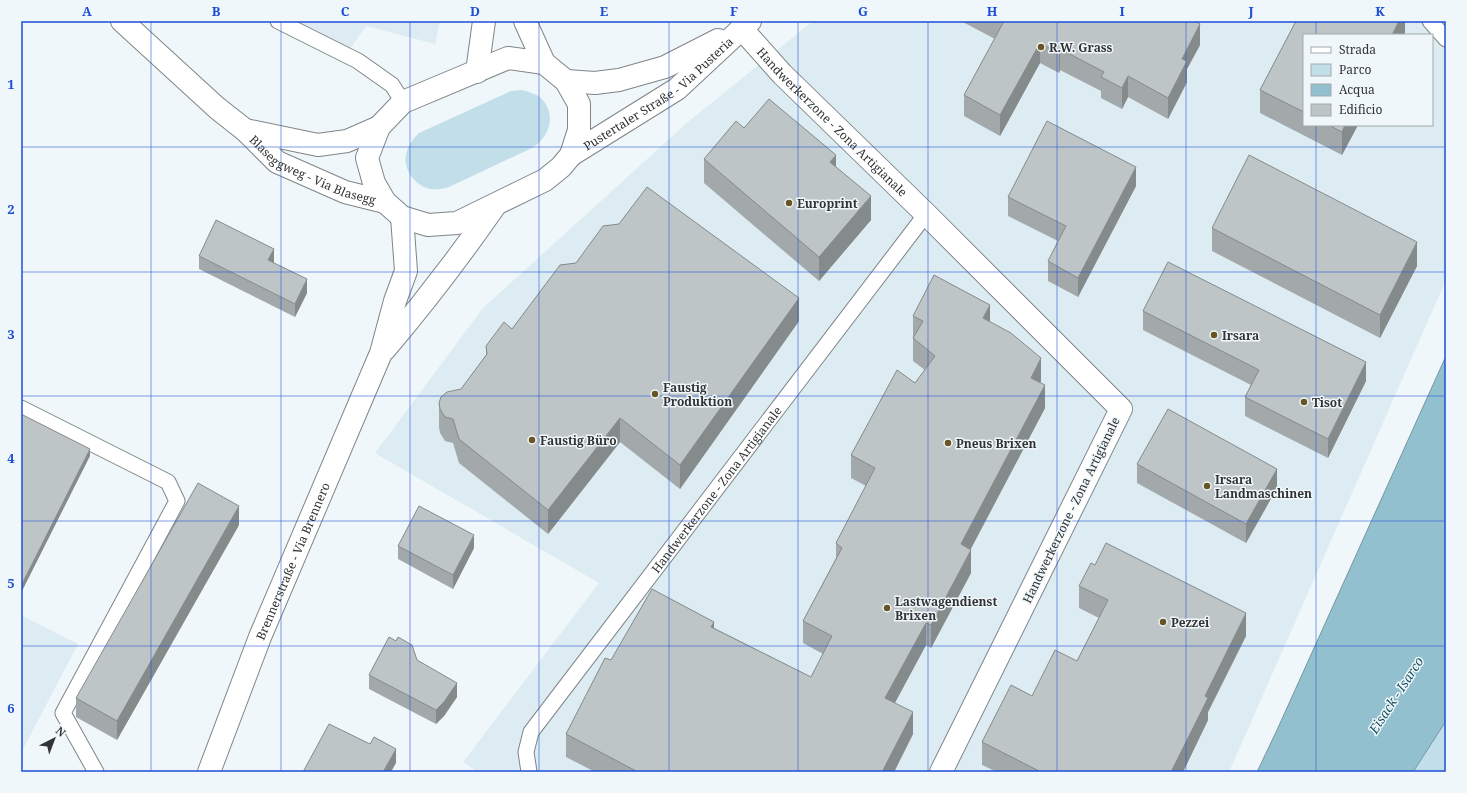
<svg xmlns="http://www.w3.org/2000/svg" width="1467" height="793" viewBox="0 0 1467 793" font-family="'Noto Serif',serif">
<rect width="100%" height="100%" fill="#f0f7fa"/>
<path fill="#dcecf2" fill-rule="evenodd" d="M 278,21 L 440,21 L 435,44 L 366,26 L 346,55 Z
M 813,21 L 1446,21 L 1446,280 L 1229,772 L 478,772 L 463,762 L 599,583 L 375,453 L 483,308 L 688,122 ZM 1304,35 L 1432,35 L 1432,125 L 1304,125 Z
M 21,615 L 78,644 L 21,753 Z"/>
<path fill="#c2dfe9" d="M 522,90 C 529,92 537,94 542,99 C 557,116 549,137 532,148 L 449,187 C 443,189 437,190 430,189 C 415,186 401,168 407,151 C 409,144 413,139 419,133 L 511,91 Z
M 1446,721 L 1446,772 L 1413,772 Z"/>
<path fill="#93c0cf" stroke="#7696a0" d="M 1446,356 L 1446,721 L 1413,772 L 1257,772 L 1277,730 Z"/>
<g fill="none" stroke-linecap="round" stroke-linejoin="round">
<defs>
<g id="lane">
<path d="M 278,21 L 358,61 L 392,85 L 403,102"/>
<path d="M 1430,21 L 1446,39"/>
<path d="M 21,408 L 168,482 L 177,501 L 63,713 L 96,772"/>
<path id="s1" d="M 529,772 L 526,752 L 531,732 L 926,214"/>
</g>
<g id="street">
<path id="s2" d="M 741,28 L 782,74 L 926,214 L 1121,409 L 941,772"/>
</g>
<g id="secondary">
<path id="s3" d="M 122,21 L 217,108 L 245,130 L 277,162 L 345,192 L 385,202"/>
<path d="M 525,21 L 544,63 L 566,81 L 579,104 L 579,130 L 571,155 L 561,167 L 545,180 L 457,223 L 428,225 L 402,217 L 385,202 L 374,183 L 367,158 L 379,127 L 403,102 L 508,58 L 544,63"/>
<path d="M 477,72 L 484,21"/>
<path d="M 566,81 L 595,83 L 619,80 L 665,67 L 718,40"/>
<path d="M 245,130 L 318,145 L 347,141 L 379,127"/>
<path id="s4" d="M 571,155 L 677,89 L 750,21"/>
<path d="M 385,349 C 424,303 460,256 494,207"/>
<path id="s5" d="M 209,772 L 260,637 L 381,353 L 395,301 L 406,271 L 402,217"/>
</g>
</defs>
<use href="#lane" stroke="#7f8588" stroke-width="17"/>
<use href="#street" stroke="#7f8588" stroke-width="24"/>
<use href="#secondary" stroke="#7f8588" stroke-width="24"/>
<use href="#lane" stroke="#fff" stroke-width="15"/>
<use href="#street" stroke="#fff" stroke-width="22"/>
<use href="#secondary" stroke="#fff" stroke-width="22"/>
</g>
<path fill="#a3a9ab" d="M 961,21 L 1194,21 L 1200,45 L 1187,69 L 1187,82 L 1168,119 L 1128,97 L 1122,109 L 1101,98 L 1101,91 L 1060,70 L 1059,73 L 1040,63 L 1000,136 L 964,116 L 964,95 L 995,39 Z
M 1296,21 L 1405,21 L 1405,34 L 1404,35 L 1304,35 L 1304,125 L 1358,125 L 1342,155 L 1260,113 L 1260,90 Z
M 744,128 L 836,167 L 871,220 L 819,281 L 704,183 L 704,159 Z
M 1136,186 L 1078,297 L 1048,281 L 1048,261 L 1058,241 L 1008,216 L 1008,197 Z
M 1212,228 L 1417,266 L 1380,338 L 1212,251 Z
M 199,256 L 307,293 L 295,317 L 199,269 Z
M 1143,311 L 1366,381 L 1328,458 L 1245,416 L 1245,397 L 1251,385 L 1143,330 Z
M 913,316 L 990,322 L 1041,381 L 1040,383 L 1045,408 L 971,549 L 971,573 L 931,648 L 926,645 L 895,703 L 913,734 L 894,772 L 595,772 L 566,757 L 566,734 L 611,660 L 714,628 L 811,677 L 823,654 L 803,643 L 803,621 L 836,558 L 836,543 L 866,486 L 851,478 L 851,455 L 915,383 L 925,370 L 913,361 Z
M 799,321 L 680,489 L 620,442 L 548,534 L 459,463 L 453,443 L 445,441 L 440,433 L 439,427 L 439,403 L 461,389 L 486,355 L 486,346 L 512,329 Z
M 1137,464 L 1277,488 L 1246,543 L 1137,483 Z
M 239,525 L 117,740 L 76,717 L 76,698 Z
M 398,546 L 474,548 L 453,589 L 398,559 Z
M 1079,586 L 1246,636 L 1208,712 L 1208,720 L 1183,772 L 997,772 L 982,765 L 982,742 L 1032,696 L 1077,661 L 1099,618 L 1079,608 Z
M 417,660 L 457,697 L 444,716 L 436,724 L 369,689 L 369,675 Z"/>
<path fill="#858a8b" d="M 1399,21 L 1405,21 L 1405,34 L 1404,35 L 1392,35 Z
M 1200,24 L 1200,45 L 1187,69 L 1187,82 L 1168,119 L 1168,98 L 1182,59 Z
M 1040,43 L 1040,63 L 1000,136 L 1000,115 Z
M 1060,49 L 1060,70 L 1059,73 L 1059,53 Z
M 1128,76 L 1128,97 L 1122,109 L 1122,88 Z
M 1345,125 L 1358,125 L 1342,155 L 1342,132 Z
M 836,155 L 836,179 L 830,162 Z
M 1136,167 L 1136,186 L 1078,297 L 1078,278 Z
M 871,196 L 871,220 L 819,281 L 819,257 Z
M 1417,242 L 1417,266 L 1380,338 L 1380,315 Z
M 274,249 L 274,263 L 268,260 Z
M 307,279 L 307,293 L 295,317 L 295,304 Z
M 799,298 L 799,321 L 680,489 L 680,465 Z
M 990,305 L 990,328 L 983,318 Z
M 1041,358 L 1041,381 L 1031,401 L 1031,378 Z
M 1366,362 L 1366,381 L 1328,458 L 1328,439 Z
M 1045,385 L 1045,408 L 961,567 L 961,544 Z
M 620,418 L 620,442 L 548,534 L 548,510 Z
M 90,449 L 90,456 L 21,593 L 21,586 Z
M 1277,469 L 1277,488 L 1246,543 L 1246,524 Z
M 239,506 L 239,525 L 117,740 L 117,721 Z
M 474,535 L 474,548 L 453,589 L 453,575 Z
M 971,550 L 971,573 L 931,648 L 931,625 Z
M 1246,613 L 1246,636 L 1208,712 L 1208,720 L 1183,772 L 1171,772 L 1205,696 Z
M 714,622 L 714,645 L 711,627 Z
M 926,623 L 926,645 L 885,721 L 885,698 Z
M 457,683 L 457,697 L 444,716 L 436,724 L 436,710 Z
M 913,712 L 913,734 L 894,772 L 882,772 Z
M 396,749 L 396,763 L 391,772 L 383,772 Z"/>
<path fill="#bec5c7" stroke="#858a8b" d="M 999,21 L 1194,21 L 1200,24 L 1182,59 L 1187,61 L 1168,98 L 1128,76 L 1122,88 L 1101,77 L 1104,72 L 1060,49 L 1059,53 L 1040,43 L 1000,115 L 964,95 L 1003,23 Z
M 1296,21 L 1399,21 L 1392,35 L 1304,35 L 1304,112 L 1260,90 Z
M 769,99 L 836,155 L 830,162 L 871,196 L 819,257 L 704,159 L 736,121 L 744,128 Z
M 1047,121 L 1136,167 L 1078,278 L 1048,261 L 1066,226 L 1008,197 Z
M 1329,125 L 1345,125 L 1342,132 Z
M 1249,155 L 1417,242 L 1380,315 L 1212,228 Z
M 647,187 L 799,298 L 680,465 L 620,418 L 548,510 L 459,439 L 453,419 L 445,417 L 440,409 L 439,403 L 441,397 L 447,392 L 461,389 L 487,354 L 486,346 L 504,322 L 512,329 L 560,265 L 576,263 L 603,226 L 619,224 Z
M 216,220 L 274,249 L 268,260 L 307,279 L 295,304 L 199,256 Z
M 1168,262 L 1366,362 L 1328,439 L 1245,397 L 1259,370 L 1143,311 Z
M 934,275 L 990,305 L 983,318 L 1011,333 L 1041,358 L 1031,378 L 1045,385 L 961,544 L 971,550 L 931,625 L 926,623 L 885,698 L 913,712 L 882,772 L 638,772 L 566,734 L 605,658 L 611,660 L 652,589 L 714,622 L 711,627 L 811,677 L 832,636 L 803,621 L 842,548 L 836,543 L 875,468 L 851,455 L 897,370 L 915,383 L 935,356 L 913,338 L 923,321 L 913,316 Z
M 1168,409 L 1277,469 L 1246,524 L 1137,464 Z
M 21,414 L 90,449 L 21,586 Z
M 198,483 L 239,506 L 117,721 L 76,698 Z
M 419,506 L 474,535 L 453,575 L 398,546 Z
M 1106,543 L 1246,613 L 1205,696 L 1208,698 L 1171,772 L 1041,772 L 982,742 L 1011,685 L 1032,696 L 1055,650 L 1077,661 L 1108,600 L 1079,586 L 1091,563 L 1095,565 Z
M 389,637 L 396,641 L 398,637 L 412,645 L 417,660 L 457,683 L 444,702 L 436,710 L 369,675 Z
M 329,724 L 370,744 L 374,737 L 396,749 L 383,772 L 303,772 Z"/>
<path fill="none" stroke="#1d4ed8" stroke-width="1" stroke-opacity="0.55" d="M 151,21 L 151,772M 281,21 L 281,772M 410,21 L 410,772M 539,21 L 539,772M 669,21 L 669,772M 798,21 L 798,772M 928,21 L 928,772M 1057,21 L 1057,772M 1186,21 L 1186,772M 1316,21 L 1316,35M 1316,125 L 1316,772M 21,147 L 1446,147M 21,272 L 1446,272M 21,396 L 1446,396M 21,521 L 1446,521M 21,646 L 1446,646"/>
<g fill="#685523" stroke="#f0f7fa" stroke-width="1.5">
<circle cx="1041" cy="47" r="4"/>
<circle cx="789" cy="203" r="4"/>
<circle cx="1214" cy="335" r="4"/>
<circle cx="655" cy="394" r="4"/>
<circle cx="1304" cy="402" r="4"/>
<circle cx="532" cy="440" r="4"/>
<circle cx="948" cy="443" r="4"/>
<circle cx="1207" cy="486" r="4"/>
<circle cx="887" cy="608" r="4"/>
<circle cx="1163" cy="622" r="4"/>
</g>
<g text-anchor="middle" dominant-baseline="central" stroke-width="3" stroke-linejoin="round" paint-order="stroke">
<g font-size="12" font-weight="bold" fill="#313334" stroke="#f0f7fa" text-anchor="start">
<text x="1049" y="47">R.W. Grass</text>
<text x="797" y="203">Europrint</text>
<text x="1222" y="335">Irsara</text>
<text x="663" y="387">Faustig<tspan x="663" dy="14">Produktion</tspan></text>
<text x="1312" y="402">Tisot</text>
<text x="540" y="440">Faustig Büro</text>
<text x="956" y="443">Pneus Brixen</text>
<text x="1215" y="479">Irsara<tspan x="1215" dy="14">Landmaschinen</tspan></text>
<text x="895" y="601">Lastwagendienst<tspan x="895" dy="14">Brixen</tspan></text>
<text x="1171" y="622">Pezzei</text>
</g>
<g font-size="12" fill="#313334" stroke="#f0f7fa">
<text stroke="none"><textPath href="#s4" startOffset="107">Pustertaler Straße - Via Pusteria</textPath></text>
<text stroke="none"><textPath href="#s2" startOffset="131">Handwerkerzone - Zona Artigianale</textPath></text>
<text stroke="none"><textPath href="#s3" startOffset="245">Blaseggweg - Via Blasegg</textPath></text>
<text stroke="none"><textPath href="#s1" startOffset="346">Handwerkerzone - Zona Artigianale</textPath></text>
<text transform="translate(1071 510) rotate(-64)">Handwerkerzone - Zona Artigianale</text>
<text stroke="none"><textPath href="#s5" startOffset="227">Brennerstraße - Via Brennero</textPath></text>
</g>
<g font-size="13" font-style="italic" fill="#185466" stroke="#f0f7fa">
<text transform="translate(1396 695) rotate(-57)">Eisack - Isarco</text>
</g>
</g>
<rect width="1467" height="793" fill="none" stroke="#f0f7fa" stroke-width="44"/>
<rect x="1303" y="34" width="130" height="92" fill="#f0f7fa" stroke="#a4a9ab"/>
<rect x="1311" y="47" width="20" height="6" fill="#ffffff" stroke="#a4a9ab"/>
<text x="1339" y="54" font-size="12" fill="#313334">Strada</text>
<rect x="1311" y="64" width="20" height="12" fill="#c2dfe9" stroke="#a4a9ab"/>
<text x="1339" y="74" font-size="12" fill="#313334">Parco</text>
<rect x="1311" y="84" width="20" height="12" fill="#93c0cf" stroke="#a4a9ab"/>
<text x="1339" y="94" font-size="12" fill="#313334">Acqua</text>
<rect x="1311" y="104" width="20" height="12" fill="#bec5c7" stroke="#a4a9ab"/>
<text x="1339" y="114" font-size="12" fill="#313334">Edificio</text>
<g transform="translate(54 739) rotate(42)" stroke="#f0f7fa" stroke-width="3" paint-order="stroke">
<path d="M0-3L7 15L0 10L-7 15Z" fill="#313334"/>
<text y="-6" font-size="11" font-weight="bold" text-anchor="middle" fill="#313334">N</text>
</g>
<rect x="22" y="22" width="1423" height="749" fill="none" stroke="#1d4ed8" stroke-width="1.5"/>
<g font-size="13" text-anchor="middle" font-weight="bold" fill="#1d4ed8">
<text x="87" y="16">A</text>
<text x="216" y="16">B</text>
<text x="345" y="16">C</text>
<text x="475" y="16">D</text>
<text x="604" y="16">E</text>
<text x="734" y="16">F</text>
<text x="863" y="16">G</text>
<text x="992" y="16">H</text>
<text x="1122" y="16">I</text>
<text x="1251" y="16">J</text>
<text x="1380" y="16">K</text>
<text x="11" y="89">1</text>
<text x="11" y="214">2</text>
<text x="11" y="339">3</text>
<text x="11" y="463">4</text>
<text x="11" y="588">5</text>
<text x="11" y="713">6</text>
</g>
</svg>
